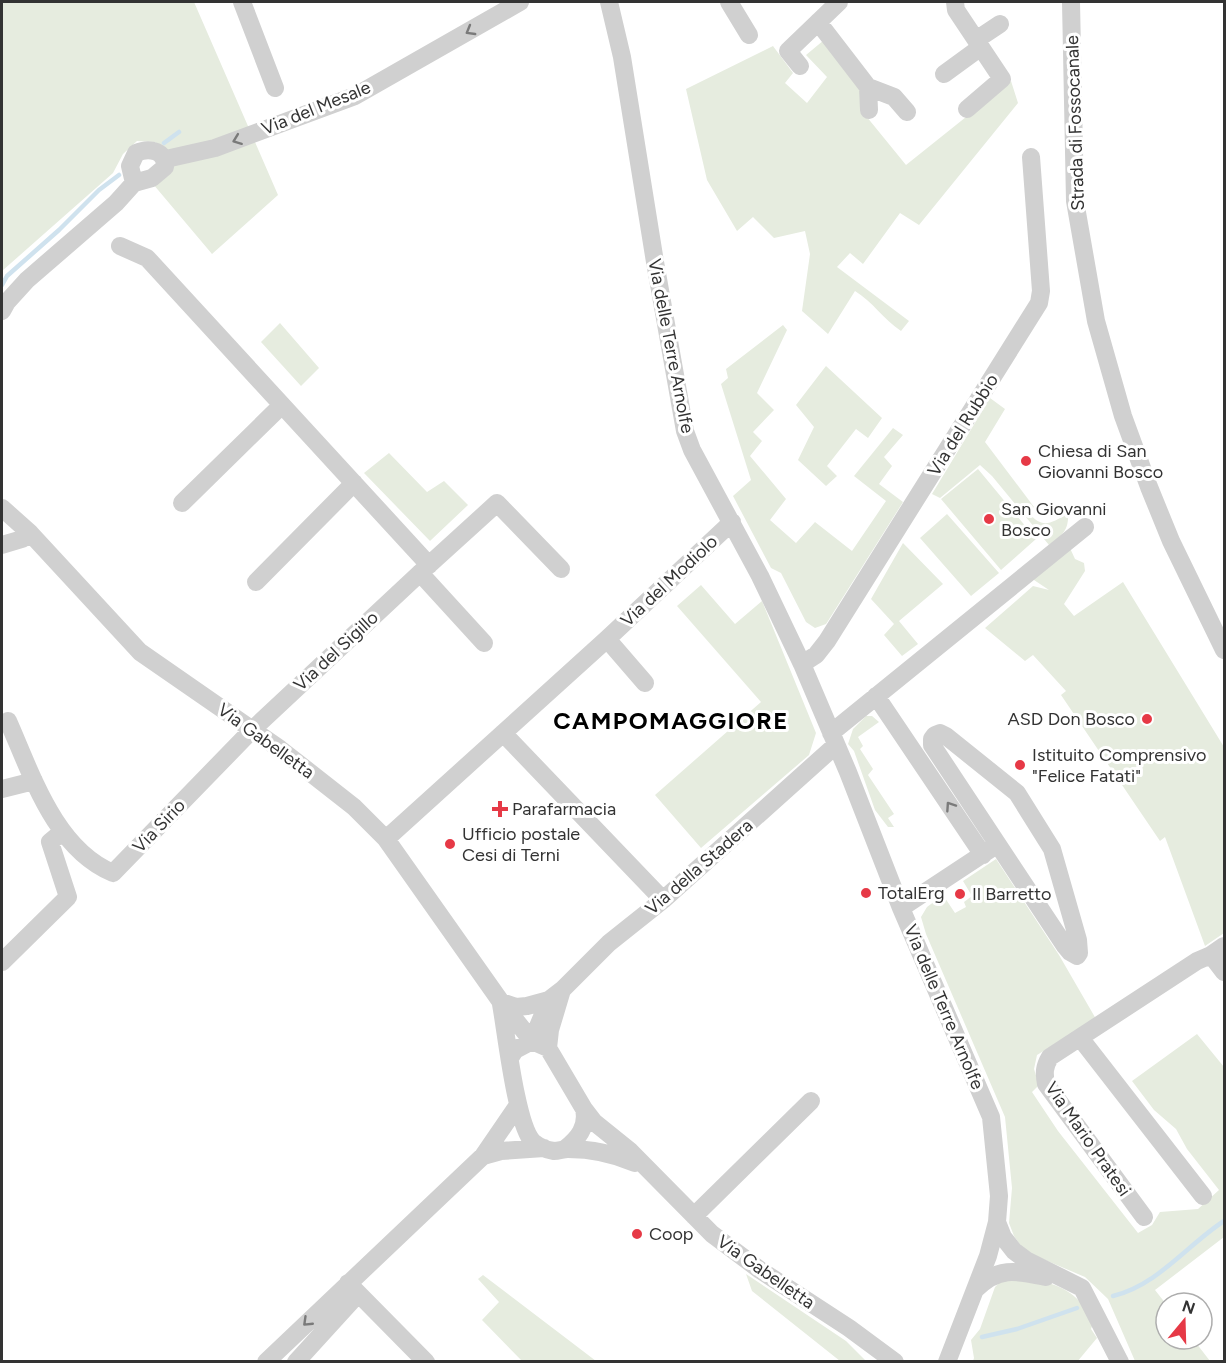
<svg xmlns="http://www.w3.org/2000/svg" width="1226" height="1363" viewBox="0 0 1226 1363" font-family="Figtree,sans-serif">
<rect width="100%" height="100%" fill="#fff"/>
<path fill="#e6ecdf" d="M 2,2 L 194,2 L 278,195 L 212,254 L 153,184 L 170,152 L 155,142 L 137,141 L 123,154 L 113,173 L 2,271 Z
M 824,40 L 862,92 L 862,111 L 906,165 L 1011,81 L 1018,103 L 919,225 L 900,213 L 863,264 L 850,253 L 837,267 L 909,321 L 901,331 C 883,319 873,302 855,291 L 828,334 L 802,311 L 810,254 L 805,231 L 774,238 L 753,217 L 737,231 L 707,180 L 686,89 L 773,46 L 793,73 L 785,83 L 807,103 L 827,77 L 806,55 Z
M 280,323 L 319,368 L 301,386 L 261,342 Z
M 783,325 L 787,330 L 757,393 L 774,410 L 753,432 L 762,441 L 750,456 L 786,499 L 770,520 L 796,543 L 815,522 L 852,551 L 886,501 L 854,476 L 893,428 L 903,435 L 884,457 L 892,466 L 879,484 L 903,502 L 828,621 L 826,624 L 815,628 L 806,622 L 781,573 L 771,568 L 733,496 L 751,480 L 721,384 L 728,378 L 726,369 Z
M 826,366 L 882,418 L 868,438 L 856,429 L 827,466 L 837,476 L 826,486 L 798,460 L 814,427 L 796,405 Z
M 990,398 L 1005,409 L 985,442 L 1034,507 L 1028,512 C 1043,530 1050,523 1068,514 C 1069,531 1061,536 1049,545 L 992,476 L 980,465 L 940,498 L 932,494 Z
M 389,453 L 427,492 L 444,481 L 468,505 L 430,541 L 364,473 Z
M 978,469 L 1036,539 L 1001,570 L 941,499 Z
M 947,514 L 999,573 L 971,596 L 920,538 Z
M 903,543 L 943,584 L 899,621 L 918,644 L 902,656 L 884,635 L 894,624 L 871,599 Z
M 1069,546 L 1075,559 L 1084,563 L 1085,571 L 1064,604 L 1074,616 L 1123,582 L 1224,747 L 1224,933 L 1205,946 L 1165,837 L 1160,841 L 1061,695 L 1066,691 L 1033,655 L 1025,661 L 985,628 L 1033,586 L 1049,590 L 1031,578 Z
M 701,585 L 735,624 L 762,601 L 816,733 L 809,755 L 701,848 L 655,795 L 761,702 L 677,606 Z
M 866,716 L 872,716 L 879,722 L 858,737 L 863,746 L 860,749 L 873,769 L 868,775 L 894,814 L 888,818 L 894,827 L 888,827 L 875,810 L 854,751 L 848,744 L 853,729 Z
M 996,859 L 1059,955 L 1096,1019 L 1037,1055 L 1034,1069 L 1039,1085 L 1032,1092 L 1058,1131 L 1138,1233 L 1152,1225 L 1160,1212 L 1198,1209 L 1219,1190 L 1187,1149 L 1176,1129 L 1154,1110 L 1132,1081 L 1197,1034 L 1224,1067 L 1224,1237 L 1155,1290 L 1166,1304 L 1166,1339 L 1193,1339 L 1210,1361 L 1135,1361 L 1108,1299 L 1085,1277 L 1038,1257 L 1023,1249 L 1014,1236 L 1009,1223 L 1012,1188 L 1005,1117 L 926,934 L 921,917 L 927,907 L 943,895 L 955,913 L 966,907 L 964,902 L 972,896 L 963,881 Z
M 746,1274 L 846,1341 L 866,1361 L 840,1361 L 752,1291 Z
M 483,1275 L 596,1361 L 522,1361 L 482,1320 L 499,1302 L 478,1279 Z
M 1037,1279 C 1068,1289 1076,1293 1094,1321 L 1091,1329 L 1097,1338 L 1077,1362 L 973,1361 L 974,1358 L 971,1340 L 980,1329 L 995,1287 L 1002,1280 Z"/>
<g fill="none" stroke-linecap="round" stroke-linejoin="round">
<path stroke="#cfe2ee" stroke-width="4.5" d="M 164,143 L 179,132
M 2,285 L 7,276 L 59,230 L 99,190 L 119,175
M 1113,1296 C 1158,1285 1187,1245 1224,1221
M 982,1337 L 1017,1329 L 1077,1308"/>
<path stroke="#d0d0d0" stroke-width="18" d="M 242,2 L 275,88
M 609,2 L 622,57 L 655,262 L 685,431 L 692,450 L 760,576 L 802,664 L 848,772 L 901,908 L 991,1117 L 999,1196 L 997,1222 L 988,1256 L 947,1362
M 729,2 L 749,35
M 955,2 L 956,10 L 1002,79 L 967,109
M 1071,2 L 1075,201 L 1096,321 L 1123,416 L 1149,487 L 1171,541 L 1224,650
M 818,22 L 868,87 L 894,97 L 907,112
M 976,40 L 1000,24
M 800,66 L 788,51 L 839,2
M 944,74 L 981,47
M 868,87 L 869,110
M 166,159 L 215,148 L 355,96 L 520,2
M 120,246 L 147,258 L 429,565
M 2,311 L 7,302 L 27,280 L 116,203 L 134,183 L 152,178 L 165,167 C 166,151 150,147 136,153 L 130,166 L 134,183
M 182,503 L 282,405
M 2,508 L 30,533 L 140,652 L 280,749 L 354,807 L 386,839 L 501,1002 L 532,1041
M 2,545 L 22,539 L 30,533
M 420,573 L 484,643
M 256,582 L 354,483
M 607,639 L 645,683
M 802,664 L 816,655 L 827,641 L 1039,303 L 1041,291 L 1031,157
M 876,696 L 983,855
M 8,721 C 32,775 55,849 113,873 L 252,730 L 420,573 L 497,503 L 561,569
M 503,733 L 663,900
M 831,733 L 1085,527
M 940,733 L 946,736 L 1017,793 L 1052,849 L 1078,940 L 1079,953 L 1077,956 L 1070,952 L 1065,946 L 932,745 L 932,739 L 935,735 Z
M 2,789 L 34,781
M 386,839 L 607,639 L 732,522
M 901,908 L 992,848
M 1211,955 L 1224,972
M 2,962 L 68,897 L 50,842 L 62,832
M 501,1002 L 516,1007 L 527,1006 L 549,1000 L 562,990 L 609,943 L 663,900 L 836,745
M 501,1004 C 506,1031 516,1125 533,1142 C 538,1146 547,1150 554,1151 C 559,1151 563,1149 568,1149 C 592,1149 612,1153 635,1163
M 1081,1039 L 1203,1196
M 532,1041 L 549,1000
M 548,1048 L 550,1030 L 562,990
M 510,1058 L 515,1050 L 532,1041 L 548,1048 L 584,1109 L 594,1122 L 630,1151 L 712,1234 L 760,1270 L 849,1328 L 895,1362
M 565,1149 C 578,1139 588,1127 584,1109
M 483,1156 L 501,1151 L 544,1148
M 694,1216 L 811,1101
M 1144,1217 L 1046,1084 C 1044,1073 1044,1067 1050,1057 L 1197,961 L 1211,955 L 1224,946
M 997,1222 L 1003,1237 L 1014,1251 L 1026,1260 L 1082,1288 L 1120,1362
M 348,1283 L 426,1362
M 976,1289 C 999,1266 1017,1271 1046,1277
M 266,1362 L 483,1156 L 518,1105
M 296,1362 L 358,1294"/>
</g>
<defs><path id="oneway-chevron" d="M-2-3.5L2.5 0L-2 3.5" fill="none" stroke-width="1.6" stroke-linecap="round" stroke-linejoin="round" transform="scale(1.5)"/></defs>
<g stroke="#7a7a7a">
<use href="#oneway-chevron" transform="translate(470 31) rotate(150)"/>
<use href="#oneway-chevron" transform="translate(237 140) rotate(159)"/>
<use href="#oneway-chevron" transform="translate(950 806) rotate(-124)"/>
<use href="#oneway-chevron" transform="translate(307 1322) rotate(136)"/>
</g>
<g fill="#e63946" stroke="#fff" stroke-width="2">
<circle cx="1026" cy="461" r="6"/>
<circle cx="989" cy="519" r="6"/>
<circle cx="1147" cy="719" r="6"/>
<circle cx="1020" cy="765" r="6"/>
<path d="M497 800h6v6h6v6h-6v6h-6v-6h-6v-6h6z"/>
<circle cx="450" cy="844" r="6"/>
<circle cx="866" cy="893" r="6"/>
<circle cx="960" cy="894" r="6"/>
<circle cx="637" cy="1234" r="6"/>
</g>
<g text-anchor="middle" dominant-baseline="central" stroke-width="6" stroke-linejoin="round" paint-order="stroke">
<g font-size="18" fill="#333" stroke="#fff">
<text transform="translate(316 108) rotate(-22)">Via del Mesale</text>
<text transform="translate(1075 123) rotate(-92)">Strada di Fossocanale</text>
<text transform="translate(671 346) rotate(79)">Via delle Terre Arnolfe</text>
<text transform="translate(963 425) rotate(-58)">Via del Rubbio</text>
<text transform="translate(669 581) rotate(-43)">Via del Modiolo</text>
<text transform="translate(336 651) rotate(-43)">Via del Sigillo</text>
<text transform="translate(266 741) rotate(36)">Via Gabelletta</text>
<text transform="translate(159 826) rotate(-46)">Via Sirio</text>
<text transform="translate(699 867) rotate(-41)">Via della Stadera</text>
<text transform="translate(944 1007) rotate(67)">Via delle Terre Arnolfe</text>
<text transform="translate(1088 1139) rotate(55)">Via Mario Pratesi</text>
<text transform="translate(766 1272) rotate(35)">Via Gabelletta</text>
</g>
<g font-size="18" fill="#333" stroke="#fff" text-anchor="start">
<text x="1038" y="451">Chiesa di San<tspan x="1038" dy="21">Giovanni Bosco</tspan></text>
<text x="1001" y="509">San Giovanni<tspan x="1001" dy="21">Bosco</tspan></text>
<text x="1135" y="719" text-anchor="end">ASD Don Bosco</text>
<text x="1032" y="755">Istituito Comprensivo<tspan x="1032" dy="21">"Felice Fatati"</tspan></text>
<text x="512" y="809">Parafarmacia</text>
<text x="462" y="834">Ufficio postale<tspan x="462" dy="21">Cesi di Terni</tspan></text>
<text x="878" y="893">TotalErg</text>
<text x="972" y="894">Il Barretto</text>
<text x="649" y="1234">Coop</text>
</g>
<g font-size="24" font-weight="bold" letter-spacing="1.5" fill="#000" stroke="#fff">
<text x="671" y="720">CAMPOMAGGIORE</text>
</g>
</g>
<rect width="1226" height="1363" fill="none" stroke="#333333" stroke-width="6"/>
<g transform="translate(1184 1321) rotate(19)"><circle r="28" fill="#ffffff" stroke="#adadad" stroke-width="1.5"/>
<path d="M0-4.5L10 22L0 15L-10 22Z" fill="#e63946"/>
<text y="-9" font-size="16" font-weight="bold" text-anchor="middle" fill="#333333">N</text>
</g>
</svg>
